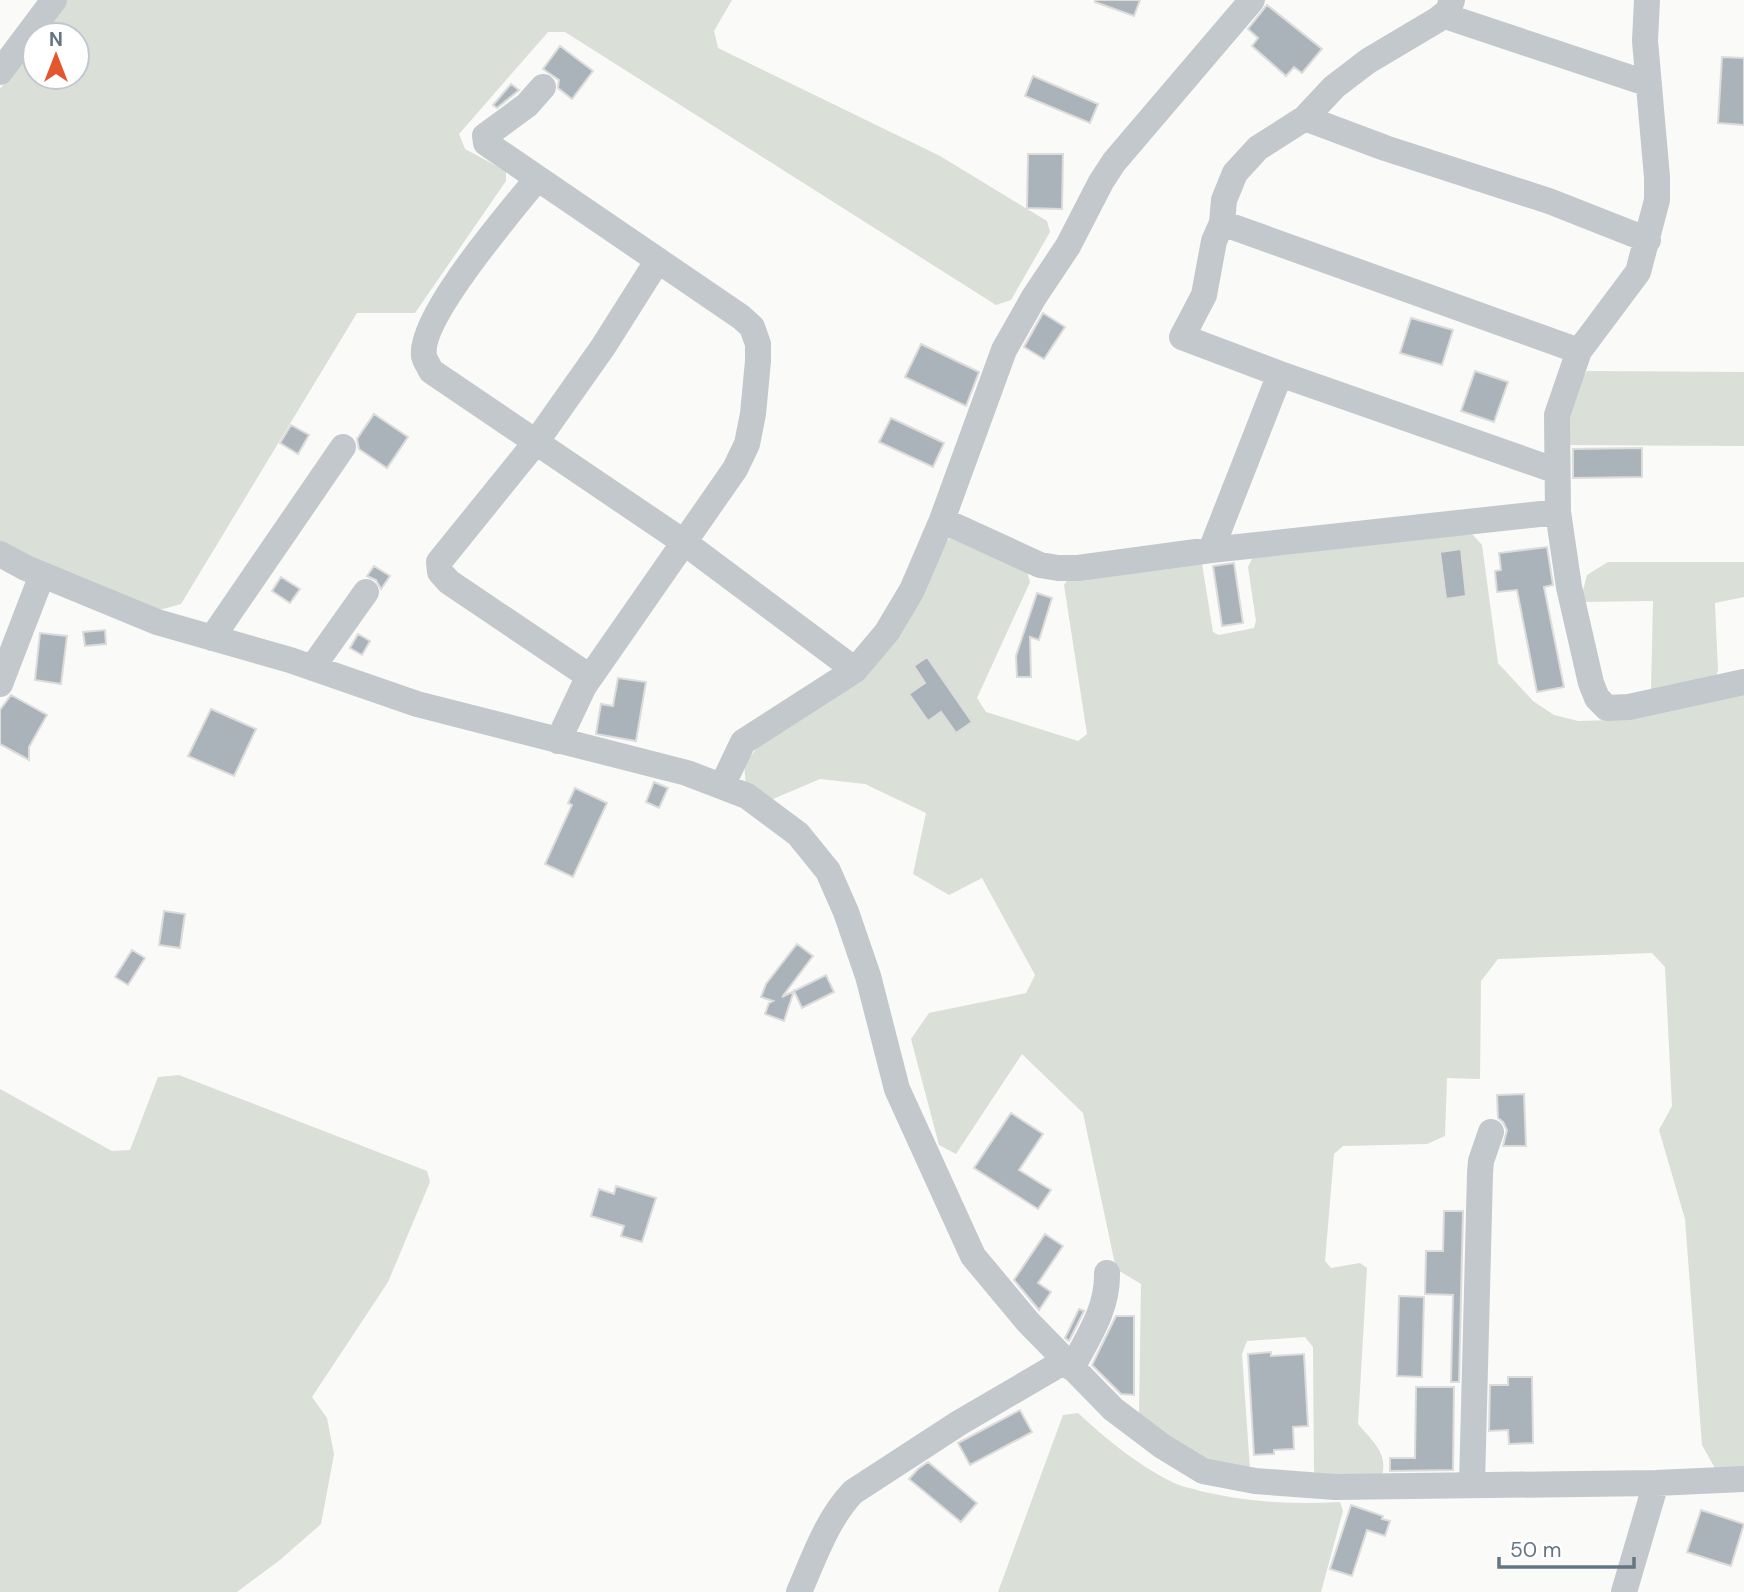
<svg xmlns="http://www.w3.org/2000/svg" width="1744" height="1592" viewBox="0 0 1744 1592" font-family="'DM Sans',sans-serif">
<rect width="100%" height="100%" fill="#fafaf8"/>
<path fill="#dadfd7" d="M 67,0 L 732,0 L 714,31 L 718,48 L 940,156 L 1047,221 L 1050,232 L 1011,300 L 996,305 L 565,32 L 548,32 L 459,134 L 465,149 L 506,171 L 506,181 L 415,313 L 357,313 L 181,604 L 152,612 L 0,545 L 0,89 L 35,43 L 35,77 L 77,77 L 77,35 L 41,35 Z
M 1587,371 L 1744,372 L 1744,446 L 1564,445 L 1571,393 Z
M 1459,530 L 1473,535 L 1482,545 L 1498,663 L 1533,701 L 1554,715 L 1578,721 L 1612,720 L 1744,690 L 1744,1468 L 1716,1470 L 1702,1445 L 1685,1219 L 1659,1130 L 1672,1106 L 1665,967 L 1652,953 L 1498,959 L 1481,981 L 1480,1079 L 1447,1078 L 1445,1136 L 1427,1144 L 1343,1146 L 1334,1154 L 1325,1261 L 1331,1268 L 1360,1263 L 1367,1268 L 1358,1424 C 1373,1442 1391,1455 1380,1481 L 1324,1481 L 1314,1471 L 1313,1347 L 1305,1337 L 1247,1341 L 1242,1354 L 1250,1470 L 1216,1467 L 1139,1416 L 1141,1284 L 1116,1269 L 1083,1113 L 1022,1054 L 956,1154 L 939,1145 L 911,1039 L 929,1013 L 1026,993 L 1035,975 L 982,878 L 949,895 L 913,874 L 926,813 L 865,784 L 820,779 L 766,802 L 746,787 L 744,764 L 766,737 L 864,677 L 943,545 L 953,535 L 1027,572 L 1030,582 L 977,698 L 986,712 L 1078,741 L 1087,734 L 1064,585 L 1070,576 L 1202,564 L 1213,632 L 1219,635 L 1254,628 L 1256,621 L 1248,567 L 1252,559 L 1260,552 Z
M 1608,562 L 1744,562 L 1744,597 L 1715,603 L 1718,671 L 1714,681 L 1651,691 L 1653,601 L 1580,602 L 1587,575 Z
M 179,1075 L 427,1171 L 430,1182 L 388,1282 L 312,1397 L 327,1418 L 334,1454 L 321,1524 L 280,1560 L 237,1592 L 0,1592 L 0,1089 L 112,1151 L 130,1150 L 158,1077 Z
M 1078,1413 C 1107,1440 1139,1466 1174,1483 C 1182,1487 1192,1488 1200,1491 C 1246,1502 1293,1505 1340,1502 L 1343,1511 L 1321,1592 L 998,1592 L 1063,1415 Z"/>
<path fill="#aab3b9" stroke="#dcdcda" stroke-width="2" d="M 1095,0 L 1140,0 L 1134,16 L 1095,2 Z
M 1267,5 L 1322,49 L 1302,73 L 1294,67 L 1286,76 L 1252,46 L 1258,38 L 1248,29 Z
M 560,46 L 593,71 L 572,99 L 558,88 L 559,80 L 543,69 Z
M 1722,57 L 1744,58 L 1744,125 L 1718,123 Z
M 1033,76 L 1098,104 L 1090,123 L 1025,96 Z
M 511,84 L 519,90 L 497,108 L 493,105 Z
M 1028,154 L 1063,154 L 1062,209 L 1027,208 Z
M 1043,313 L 1065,327 L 1044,359 L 1024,347 Z
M 1411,318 L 1453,330 L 1442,365 L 1400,353 Z
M 921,344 L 979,372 L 966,406 L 905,377 Z
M 1475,371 L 1508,382 L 1494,422 L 1461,411 Z
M 374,414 L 408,437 L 387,468 L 359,449 L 357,439 Z
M 891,418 L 944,443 L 933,467 L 879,442 Z
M 291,425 L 309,435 L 298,454 L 280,443 Z
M 1642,448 L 1642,477 L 1573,478 L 1573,449 Z
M 1547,547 L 1553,585 L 1544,587 L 1564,687 L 1537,692 L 1517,590 L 1497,592 L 1495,571 L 1501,570 L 1499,553 Z
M 1461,549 L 1466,596 L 1446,599 L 1440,552 Z
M 1234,563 L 1243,623 L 1222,626 L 1213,566 Z
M 374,566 L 390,576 L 381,589 L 376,580 L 367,576 Z
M 281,577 L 300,589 L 290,603 L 272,591 Z
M 1037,593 L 1052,598 L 1039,640 L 1030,637 L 1031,677 L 1017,677 L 1016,656 Z
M 105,630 L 106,644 L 85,646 L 83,632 Z
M 40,633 L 67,636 L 61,684 L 35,680 Z
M 358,634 L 370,641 L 362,655 L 350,648 Z
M 927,657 L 972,722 L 956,733 L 941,712 L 928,721 L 909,694 L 925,683 L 914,666 Z
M 618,678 L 646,682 L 636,741 L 596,734 L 601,704 L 613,706 Z
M 11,695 L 47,715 L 29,747 L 29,760 L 0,744 L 0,710 Z
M 211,709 L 256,729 L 234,776 L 188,756 Z
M 654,782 L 668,788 L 659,808 L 646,802 Z
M 575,788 L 607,803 L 573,877 L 545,864 L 572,805 L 568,803 Z
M 164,911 L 185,914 L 180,948 L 159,945 Z
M 797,944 L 813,956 L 782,997 L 826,975 L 834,992 L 802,1008 L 794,991 L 784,1021 L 765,1014 L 769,1003 L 773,1001 L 761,997 L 766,984 Z
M 132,950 L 145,958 L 128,985 L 115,977 Z
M 1524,1094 L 1526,1146 L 1503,1146 L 1507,1130 L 1503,1122 L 1498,1118 L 1497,1095 Z
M 1011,1113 L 1043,1134 L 1019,1170 L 1051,1190 L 1038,1209 L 974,1168 Z
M 616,1186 L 656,1198 L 642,1242 L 621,1236 L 624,1226 L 591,1216 L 599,1189 L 614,1194 Z
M 1444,1211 L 1463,1211 L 1459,1382 L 1451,1382 L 1453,1295 L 1425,1294 L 1426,1251 L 1443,1251 Z
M 1045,1234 L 1063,1246 L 1038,1283 L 1051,1292 L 1039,1310 L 1014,1280 Z
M 1399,1296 L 1424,1297 L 1422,1377 L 1397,1376 Z
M 1079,1309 L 1084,1311 L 1069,1341 L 1065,1338 Z
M 1116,1316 L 1134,1316 L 1134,1395 L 1121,1394 L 1092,1365 Z
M 1271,1352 L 1271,1356 L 1304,1354 L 1308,1426 L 1293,1427 L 1294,1449 L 1274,1450 L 1274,1454 L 1254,1455 L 1248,1354 Z
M 1508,1377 L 1532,1377 L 1533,1443 L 1509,1444 L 1508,1430 L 1489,1431 L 1490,1385 L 1508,1385 Z
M 1416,1387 L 1454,1387 L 1453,1470 L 1390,1471 L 1390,1458 L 1415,1458 Z
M 1020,1410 L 1032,1432 L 970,1465 L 958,1443 Z
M 928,1462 L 977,1503 L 961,1522 L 909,1479 L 918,1469 Z
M 1351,1505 L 1383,1516 L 1382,1519 L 1390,1521 L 1385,1536 L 1367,1530 L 1352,1576 L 1330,1569 Z
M 1701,1510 L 1744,1524 L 1731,1566 L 1687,1552 Z"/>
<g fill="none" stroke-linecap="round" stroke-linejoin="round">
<path stroke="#c3c8cc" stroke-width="26" d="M 1452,0 L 1448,11 L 1451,18 L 1649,84
M 1647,0 L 1645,41 L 1657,177 L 1657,200 L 1638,272 L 1579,351 L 1557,415 L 1558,512 L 1569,587 L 1591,683 L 1597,698 L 1607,708 L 1629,707 L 1744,682
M 0,72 L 54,0
M 543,87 L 527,105 L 485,136 L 486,143 L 741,317 L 752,327 L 758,344 L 758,361 L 753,414 L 747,444 L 735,469 L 584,686 L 558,741
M 1305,118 L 1385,148 L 1549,201 L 1648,240
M 537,179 C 511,211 418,318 424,356 C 425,361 429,366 431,371 L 685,543 L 855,670
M 1222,223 L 1224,200 L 1235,173 L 1258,148 L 1305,118 L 1334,87 L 1368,61 L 1437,20 L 1448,11
M 1557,471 L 1280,374 L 1182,337 L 1204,295 L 1214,241 L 1222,223 L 1579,351
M 942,520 L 1040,565 L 1058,568 L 1078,568 L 1211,550 L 1558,512
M 1211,550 L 1280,374
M 0,554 L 26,568 L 157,622 L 290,660 L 417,704 L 687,773 L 747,796 L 798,834 L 828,871 L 846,912 L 868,976 L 897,1089 L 973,1256 L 1028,1322 L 1113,1409 L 1162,1446 L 1203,1471 L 1255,1481 L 1335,1487 L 1656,1483 L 1744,1479
M 212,638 L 343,447
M 312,668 L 366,592
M 590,677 L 449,582 L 440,572 L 439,562 L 536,442 L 603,347 L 658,260
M 0,684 L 42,575
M 722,786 L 743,742 L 855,670 L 887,632 L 912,590 L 942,520 L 1004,350 L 1034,297 L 1068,246 L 1101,182 L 1114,162 L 1252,0
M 1072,1368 C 1088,1337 1108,1309 1107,1273
M 1472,1485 L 1480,1173 L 1481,1161 L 1491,1132
M 799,1592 C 814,1558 827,1519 853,1492 L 959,1423 L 1065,1361
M 1624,1592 L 1656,1483"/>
</g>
<g transform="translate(56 56)"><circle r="33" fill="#ffffff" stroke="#c1c8cd" stroke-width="2"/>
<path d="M0-5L12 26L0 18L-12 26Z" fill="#e4572e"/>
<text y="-10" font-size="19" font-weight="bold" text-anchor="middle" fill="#657683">N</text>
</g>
<path d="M1499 1557v10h135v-10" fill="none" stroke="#657683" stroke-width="3.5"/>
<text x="1510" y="1557" font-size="21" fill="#657683" stroke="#ffffff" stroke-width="5" paint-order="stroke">50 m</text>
</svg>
